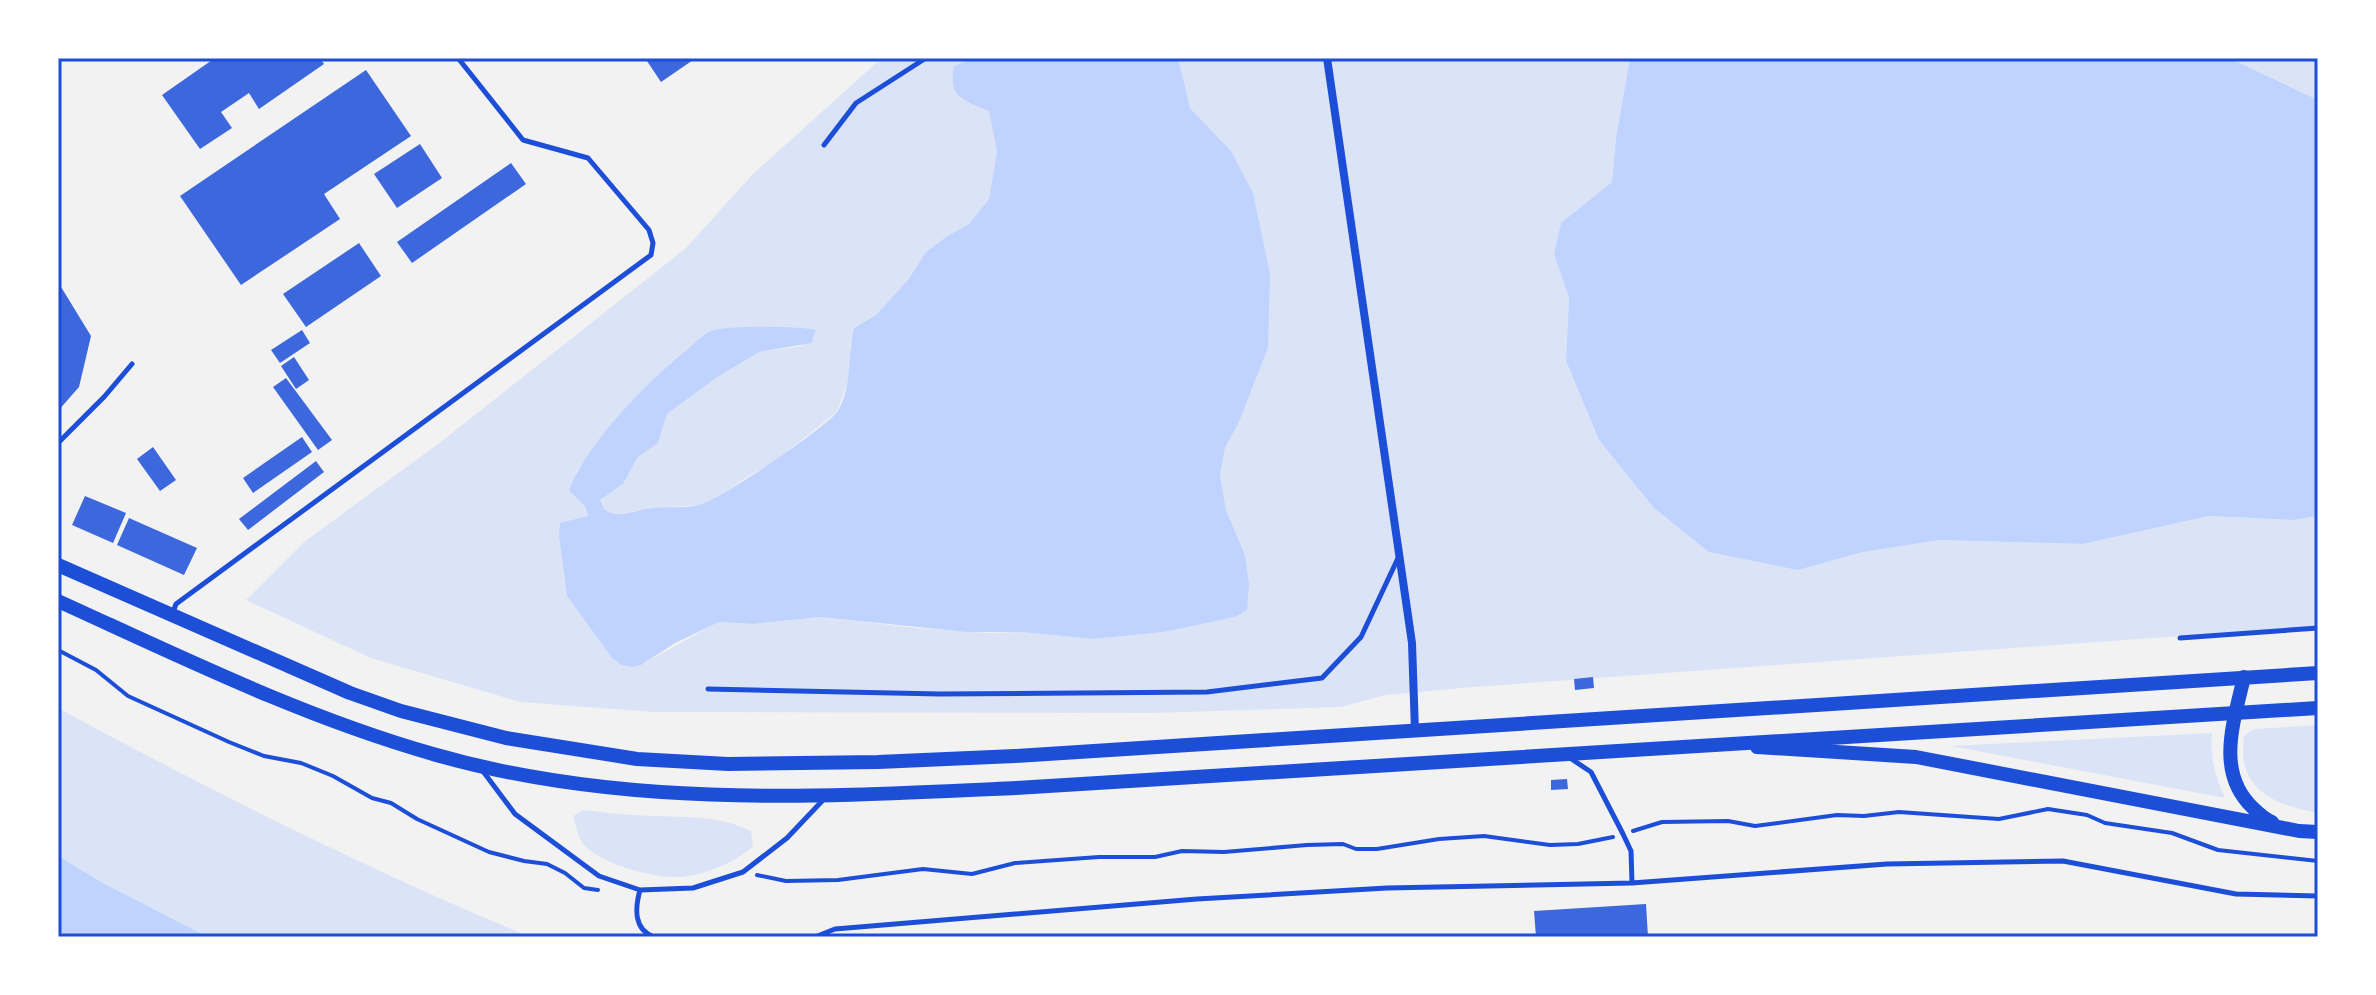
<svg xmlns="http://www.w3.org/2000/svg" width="2376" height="995" viewBox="0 0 2376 995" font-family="'Open Sans',sans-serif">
<rect width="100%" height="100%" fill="#f2f2f2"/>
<path fill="#dbe4f7" d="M 885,58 L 974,58 L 954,66 L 959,98 L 989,110 L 997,151 L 989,199 L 969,224 L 946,237 L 926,252 L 908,280 L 876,315 L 854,328 L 850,345 L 851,373 L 837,412 L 771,464 L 745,478 L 723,495 L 701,505 L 653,508 L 617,514 L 605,510 L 600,500 L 623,484 L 638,457 L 658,443 L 667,414 L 716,378 L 759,352 L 803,346 L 778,327 L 617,420 L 576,472 L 588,517 L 559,536 L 567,596 L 612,658 L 641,665 L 718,622 L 753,624 L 820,617 L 917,628 L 989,633 L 1022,632 L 1093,639 L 1164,632 L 1235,617 L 1247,610 L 1245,555 L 1226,510 L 1220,475 L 1225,448 L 1239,422 L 1268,348 L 1231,151 L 1190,108 L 1179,61 L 1181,58 L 1630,58 L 1616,137 L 1612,182 L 1561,223 L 1554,254 L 1569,298 L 1566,361 L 1599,440 L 1653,507 L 1798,570 L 1863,552 L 1940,540 L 2083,544 L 2209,516 L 2293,520 L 2318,516 L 2318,626 L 1473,687 L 1386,695 L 1341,707 L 1153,713 L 653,712 L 520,702 L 371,658 L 246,600 L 304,542 L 442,441 L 686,248 L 753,174 L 875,64 Z
M 2229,58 L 2318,58 L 2318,100 Z
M 58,708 C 211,791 369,870 530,937 L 208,937 L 103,883 L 58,856 Z
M 2318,725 L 2318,813 C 2274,805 2236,789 2244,736 L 2254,729 Z
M 2212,733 C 2210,758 2215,776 2225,798 L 1951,746 Z
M 584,810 C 601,812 617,814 634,815 C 673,818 715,813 751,831 L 753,846 C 735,863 703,876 678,877 C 652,878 602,864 584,845 C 578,838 576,825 573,816 Z"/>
<path fill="#bfd3fe" d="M 974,58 L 1181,58 L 1179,61 L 1190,108 L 1231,151 L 1253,193 L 1270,274 L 1268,348 L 1239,422 L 1225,448 L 1220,475 L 1226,510 L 1245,555 L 1249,584 L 1247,610 L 1235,617 L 1164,632 L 1093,639 L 1022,632 L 967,632 L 820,617 L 753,624 L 719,622 L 675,643 L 641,665 L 632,667 L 622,665 L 612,658 L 567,596 L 559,537 L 560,523 L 588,516 L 585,506 L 569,490 C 587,443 647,382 687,350 C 694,344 703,334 711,331 C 726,325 800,326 816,330 L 811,343 L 759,352 L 716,378 L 667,414 L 658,443 L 638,457 L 623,484 L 600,500 L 605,510 C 606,511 616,514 617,514 C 629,514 642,509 653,508 C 669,506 687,509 702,504 C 720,500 829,425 838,411 C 853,385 847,355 854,328 L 876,315 L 908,280 L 926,252 L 946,237 L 969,224 L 989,199 L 997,151 L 989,111 C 963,99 948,99 954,66 Z
M 1630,58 L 2229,58 L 2318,100 L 2318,516 L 2293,520 L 2209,516 L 2083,544 L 1940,540 L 1863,552 L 1798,570 L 1709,552 L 1653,507 L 1599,440 L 1566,361 L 1569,298 L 1554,254 L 1561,223 L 1612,182 L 1616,137 Z
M 58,856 L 103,883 L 208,937 L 58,937 Z"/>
<path fill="#3d67dc" d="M 215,58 L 320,58 L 324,64 L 259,109 L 249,93 L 221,112 L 232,128 L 200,149 L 162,95 Z
M 645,58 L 696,58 L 661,82 Z
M 366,70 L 411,136 L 324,194 L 340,219 L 241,285 L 180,196 Z
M 420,144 L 442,178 L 397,208 L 374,174 Z
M 511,163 L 526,184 L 412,263 L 397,242 Z
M 359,243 L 381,276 L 306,327 L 283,294 Z
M 58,282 L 91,336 L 79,387 L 58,411 Z
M 302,330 L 310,343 L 280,363 L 271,350 Z
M 294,357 L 309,380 L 296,389 L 281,366 Z
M 286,378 L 332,440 L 318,450 L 273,387 Z
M 302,437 L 312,452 L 253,493 L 243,478 Z
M 153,447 L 176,480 L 160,491 L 137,459 Z
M 316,461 L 324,472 L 248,530 L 239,519 Z
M 85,496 L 126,513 L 113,543 L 72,525 Z
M 129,518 L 197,548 L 184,575 L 117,545 Z
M 1593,677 L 1594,688 L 1575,690 L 1574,679 Z
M 1567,779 L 1568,789 L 1551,790 L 1551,780 Z
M 1646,904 L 1648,937 L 1536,937 L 1534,911 Z"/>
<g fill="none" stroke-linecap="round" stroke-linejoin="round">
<path stroke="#1d4ed8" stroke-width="4" d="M 58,650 L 96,670 L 128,696 L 229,742 L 264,756 L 301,763 L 333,776 L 372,798 L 391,803 L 417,819 L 489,852 L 524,861 L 547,864 L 565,873 L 584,888 L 598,890
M 1633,831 L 1662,822 L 1728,821 L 1755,826 L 1837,815 L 1864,816 L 1899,812 L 1999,819 L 2048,809 L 2087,815 L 2105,823 L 2172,833 L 2218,850 L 2318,861
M 757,875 L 786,881 L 838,880 L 923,869 L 972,874 L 1015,863 L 1099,857 L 1155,857 L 1182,851 L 1224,852 L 1307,845 L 1343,844 L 1356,849 L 1377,849 L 1439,839 L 1484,836 L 1550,845 L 1578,844 L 1613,837"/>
<path stroke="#1d4ed8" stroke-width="5" d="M 824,145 L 856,103 L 926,58
M 58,443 L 104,397 L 132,364
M 173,612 L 176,604 L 651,255 L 653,243 L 649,230 L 588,158 L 523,140 L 458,58
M 2180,638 L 2318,628
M 708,689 L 940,694 L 1207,692 L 1322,678 L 1361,637 L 1399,556
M 1570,758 L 1591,772 L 1623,834 L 1631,851 L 1632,883
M 482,770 L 515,814 L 599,876 L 640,890 L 693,888 L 743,872 L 787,838 L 824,799
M 640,890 C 635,908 633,929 654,937
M 815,937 L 835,929 L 1197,899 L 1387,888 L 1632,883 L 1887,864 L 2063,861 L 2236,894 L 2318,896"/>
<path stroke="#1d4ed8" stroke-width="8" d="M 1327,58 L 1412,643 L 1415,731"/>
<path stroke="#1d4ed8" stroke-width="14" d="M 2244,677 C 2234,721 2215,772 2253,808 C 2259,814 2264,819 2272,822
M 1757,747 L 1916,757 L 2299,831 L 2318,832"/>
<path stroke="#1d4ed8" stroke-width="14" d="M 58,565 L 350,693 L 401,711 L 506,738 L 637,759 L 728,764 L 878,762 L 1015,756 L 2318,673
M 58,601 C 181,657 303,717 433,754 C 623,809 821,797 1016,788 L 2318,708"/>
</g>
<rect width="2376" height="995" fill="none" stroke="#ffffff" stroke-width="120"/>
<rect x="60" y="60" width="2256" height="875" fill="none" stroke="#1d4ed8" stroke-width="3"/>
</svg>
